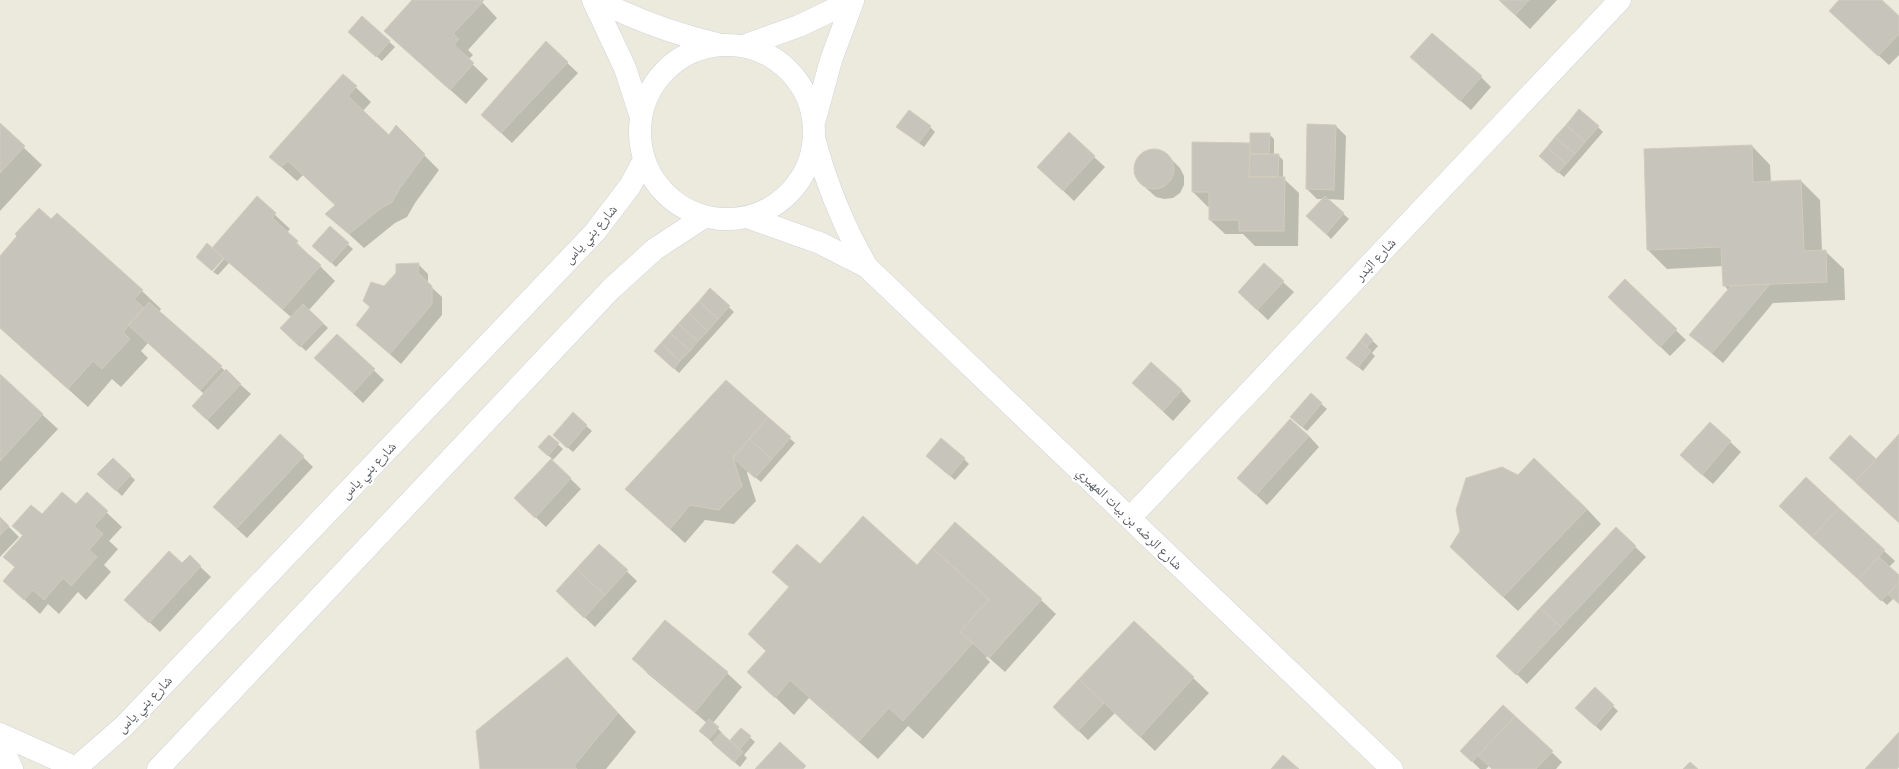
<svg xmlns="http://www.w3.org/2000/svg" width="1899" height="769" viewBox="0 0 1899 769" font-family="'Roboto Condensed','Noto Naskh Arabic',sans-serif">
<rect width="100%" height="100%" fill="#eceadd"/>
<path fill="#0003" d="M 413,0 L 484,0 L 482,2 L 497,18 L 468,50 L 473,55 L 468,60 L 488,79 L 466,104 L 385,31 Z
M 1499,0 L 1557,0 L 1530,29 Z
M 1841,0 L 1881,0 L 1899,17 L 1899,55 L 1889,65 L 1841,21 Z
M 363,18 L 395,47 L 382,61 L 355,37 Z
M 546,43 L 578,73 L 512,143 L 482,115 Z
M 1422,67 L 1481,77 L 1491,87 L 1471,110 Z
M 343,75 L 371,102 L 363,111 L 389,136 L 396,127 L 439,170 L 415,203 L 407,217 L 395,223 L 364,248 L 327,214 L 336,205 L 303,175 L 297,181 L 270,157 Z
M 0,125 L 42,165 L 0,211 Z
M 1336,126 L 1346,136 L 1344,200 L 1327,199 L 1349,219 L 1331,239 L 1308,216 L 1323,199 L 1317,199 L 1307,189 Z
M 898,127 L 930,127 L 935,132 L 924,147 Z
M 1598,127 L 1603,132 L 1564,177 L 1545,161 Z
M 1069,134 L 1105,167 L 1074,201 L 1049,177 Z
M 1269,134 L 1274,139 L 1274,155 L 1278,155 L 1283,160 L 1283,178 L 1299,193 L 1298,246 L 1255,246 L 1243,234 L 1225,234 L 1210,220 L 1210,207 L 1208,207 L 1193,192 L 1249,144 L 1251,145 Z
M 1752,146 L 1770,165 L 1771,182 L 1801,181 L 1820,200 L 1822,251 L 1825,251 L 1844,269 L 1845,300 L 1773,303 L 1723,363 L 1690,335 L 1728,290 L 1724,285 L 1723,266 L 1667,269 L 1648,250 L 1645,150 Z
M 1155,149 L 1163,152 L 1170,158 L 1180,168 L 1184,176 L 1184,185 L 1180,193 L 1173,198 L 1164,199 L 1156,197 L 1138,181 L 1134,173 L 1135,164 L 1139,156 L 1146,151 Z
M 257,198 L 290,229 L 287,233 L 335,281 L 309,310 L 328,328 L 306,351 L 286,333 L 292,318 L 229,263 L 218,275 L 213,272 L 224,259 L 213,249 Z
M 57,215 L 142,291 L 161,309 L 159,312 L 251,394 L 218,430 L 203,416 L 204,394 L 148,343 L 141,351 L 148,358 L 121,387 L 112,379 L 88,407 L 0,328 L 0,257 Z
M 330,228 L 353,249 L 336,267 L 319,251 Z
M 418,264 L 428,274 L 428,284 L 442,297 L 442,315 L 401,364 L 368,335 L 384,287 Z
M 1264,265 L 1294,292 L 1268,320 L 1249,302 Z
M 1625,281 L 1686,340 L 1670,356 L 1619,307 Z
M 710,289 L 734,312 L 679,373 L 660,356 Z
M 337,335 L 384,380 L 363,403 L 326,368 Z
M 1366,335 L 1378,346 L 1372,353 L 1375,356 L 1363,371 L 1347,358 Z
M 0,376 L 58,429 L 0,491 Z
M 726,382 L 795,443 L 761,482 L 748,471 L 747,473 L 756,501 L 734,524 L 705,520 L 685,543 L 626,489 Z
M 1133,383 L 1181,390 L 1191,401 L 1173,421 Z
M 1311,395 L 1327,409 L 1307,431 L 1296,422 Z
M 573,414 L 592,431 L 573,452 L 559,440 Z
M 1710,423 L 1741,452 L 1713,484 L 1692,466 Z
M 549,436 L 563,449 L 553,460 L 540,447 Z
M 1309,436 L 1319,447 L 1267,505 L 1238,478 Z
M 303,457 L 313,467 L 247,538 L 224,517 Z
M 113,459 L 135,480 L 122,496 L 104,479 Z
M 964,459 L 969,464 L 955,480 L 932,461 Z
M 551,460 L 581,489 L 546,527 L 526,508 Z
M 1806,479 L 1895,561 L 1889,567 L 1899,577 L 1899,603 L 1894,598 L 1887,605 L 1791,516 Z
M 87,494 L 122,527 L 109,541 L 118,549 L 104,565 L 111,572 L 86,600 L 78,592 L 59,614 L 48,604 L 40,614 L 4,581 L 16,568 L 5,557 L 23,536 L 13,526 L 76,506 Z
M 1587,509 L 1601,524 L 1518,611 L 1466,562 Z
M 0,518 L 19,537 L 0,557 Z
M 1616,529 L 1646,557 L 1527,684 L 1508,666 Z
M 599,545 L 637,581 L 595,627 L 567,601 Z
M 190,557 L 211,577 L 160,632 L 136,610 Z
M 820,565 L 918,566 L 1041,600 L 1056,614 L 1005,672 L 987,656 L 986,658 L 990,662 L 923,739 L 908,726 L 878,759 L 809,698 L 794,715 L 749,672 L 767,652 L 749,634 L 790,588 L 773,572 Z
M 1134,622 L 1209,693 L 1155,751 L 1115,713 L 1088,740 L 1054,707 Z
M 567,658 L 636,732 L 606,769 L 481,769 Z
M 634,659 L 727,673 L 742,687 L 713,723 L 730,742 L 741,729 L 755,742 L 744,755 L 747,758 L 740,767 L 705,736 L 707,723 L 648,674 Z
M 1595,689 L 1618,711 L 1601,731 L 1581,713 Z
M 1503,706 L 1562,762 L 1556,769 L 1492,769 L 1489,766 L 1486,769 L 1480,769 L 1461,751 Z"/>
<path fill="#c7c4bb" stroke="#d1ccbc" d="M 412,0 L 481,0 L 483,2 L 453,34 L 459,39 L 454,45 L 474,63 L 450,90 L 384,31 Z
M 1499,0 L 1529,0 L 1515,15 Z
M 1839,0 L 1882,0 L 1899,16 L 1899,34 L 1878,56 L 1829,11 Z
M 362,16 L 390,41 L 376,57 L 348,32 Z
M 1432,33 L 1482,76 L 1460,101 L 1410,57 Z
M 546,41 L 568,62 L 501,133 L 481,115 Z
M 343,74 L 357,86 L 348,96 L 389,135 L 396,125 L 425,154 L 400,188 L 392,202 L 380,209 L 349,234 L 325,214 L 335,205 L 288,161 L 281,167 L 269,157 Z
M 1579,109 L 1599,126 L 1585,142 L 1566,125 Z
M 909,110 L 931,126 L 919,143 L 896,127 Z
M 0,123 L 25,146 L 0,173 Z
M 1307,124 L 1336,125 L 1334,190 L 1306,189 Z
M 1566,125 L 1585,142 L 1575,154 L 1555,137 Z
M 1069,132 L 1095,156 L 1063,191 L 1037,167 Z
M 1250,133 L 1270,133 L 1269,154 L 1250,154 Z
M 1555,137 L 1575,154 L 1566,164 L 1547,147 Z
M 1192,142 L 1250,143 L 1249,177 L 1285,177 L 1284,231 L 1239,231 L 1239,220 L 1209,220 L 1209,192 L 1192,192 Z
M 1752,145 L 1753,182 L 1801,180 L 1804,251 L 1826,250 L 1827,282 L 1723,286 L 1721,247 L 1647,250 L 1644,149 Z
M 1547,147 L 1566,164 L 1558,173 L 1539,156 Z
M1134 169a20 20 0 1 1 40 0a20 20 0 1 1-40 0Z
M 1250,154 L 1279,154 L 1278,177 L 1249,177 Z
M 257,196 L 276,213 L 272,218 L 298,241 L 296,244 L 321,265 L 283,309 L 212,248 Z
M 1325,196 L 1344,213 L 1326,234 L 1306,216 Z
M 39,208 L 51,219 L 57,213 L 143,290 L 134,299 L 144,308 L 123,332 L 130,339 L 102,369 L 93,361 L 68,389 L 0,328 L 0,256 L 17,236 L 15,234 Z
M 330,226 L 349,243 L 331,263 L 312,246 Z
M 207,243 L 224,258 L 212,271 L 196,257 Z
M 419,263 L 418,273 L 432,286 L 432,304 L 390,354 L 356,325 L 370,307 L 363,301 L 371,282 L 384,286 L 396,273 L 396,264 Z
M 1264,263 L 1284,281 L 1257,310 L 1238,292 Z
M 1625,279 L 1677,329 L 1660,347 L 1608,297 Z
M 1770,284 L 1712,353 L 1689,335 L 1731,286 Z
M 710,288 L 730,306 L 718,319 L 699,301 Z
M 699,301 L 718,319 L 708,331 L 688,313 Z
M 149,302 L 222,366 L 200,390 L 128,325 Z
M 303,304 L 323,323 L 300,347 L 280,328 Z
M 688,313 L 708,331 L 698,341 L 678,324 Z
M 678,324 L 698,341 L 690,351 L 670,333 Z
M 670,333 L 690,351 L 680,361 L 661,343 Z
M 1366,333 L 1373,340 L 1367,347 L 1360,341 Z
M 337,334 L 375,369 L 353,393 L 314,358 Z
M 1360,341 L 1371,351 L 1358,367 L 1346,358 Z
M 661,343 L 680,361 L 674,369 L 654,351 Z
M 1151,362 L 1182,390 L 1163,411 L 1132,383 Z
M 226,369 L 241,384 L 207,420 L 192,406 Z
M 0,374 L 43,414 L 0,461 Z
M 726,380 L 768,417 L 733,458 L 742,486 L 719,510 L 690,505 L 670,529 L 625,489 Z
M 1311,393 L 1322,403 L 1302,427 L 1290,417 Z
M 573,412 L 587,425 L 567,448 L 553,435 Z
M 768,417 L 791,437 L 772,459 L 749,439 Z
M 1290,419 L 1309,436 L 1256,495 L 1237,478 Z
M 1710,422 L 1731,441 L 1702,475 L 1680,455 Z
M 280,434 L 304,456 L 237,528 L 213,507 Z
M 1899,434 L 1899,523 L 1855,482 Z
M 549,435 L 559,443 L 548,456 L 538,447 Z
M 1850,435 L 1876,459 L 1855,482 L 1829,458 Z
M 941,438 L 965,458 L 950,476 L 926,456 Z
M 749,439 L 772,459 L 755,478 L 733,458 Z
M 113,458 L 131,475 L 116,491 L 97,474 Z
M 1534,458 L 1587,509 L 1503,597 L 1450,547 L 1460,531 L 1456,510 L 1466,478 L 1502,467 L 1518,475 Z
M 551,459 L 571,478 L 535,518 L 514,498 Z
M 1806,477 L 1839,508 L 1812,537 L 1779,506 Z
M 62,492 L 76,504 L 87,492 L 108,511 L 94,526 L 103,534 L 89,550 L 97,557 L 71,586 L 63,578 L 44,600 L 33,590 L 24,600 L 3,581 L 15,567 L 3,557 L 23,535 L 12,526 L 31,505 L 42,514 Z
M 1839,508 L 1885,550 L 1858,579 L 1812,537 Z
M 863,516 L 917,565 L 932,548 L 989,599 L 960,632 L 973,643 L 903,721 L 889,708 L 859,741 L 790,680 L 775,698 L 747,672 L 766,651 L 748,634 L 789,587 L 772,572 L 797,544 L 820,564 Z
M 0,517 L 9,526 L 0,535 Z
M 955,522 L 1042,599 L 989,658 L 960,632 L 989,599 L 932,548 Z
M 1616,527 L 1636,546 L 1561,627 L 1540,608 Z
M 599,544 L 628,570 L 605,595 L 576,569 Z
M 169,551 L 182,563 L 190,555 L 201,566 L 149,623 L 124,600 Z
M 1879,557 L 1899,575 L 1899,582 L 1881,601 L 1858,579 Z
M 576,569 L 605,595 L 584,618 L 556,591 Z
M 1899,582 L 1899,604 L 1888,594 Z
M 1540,608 L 1561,627 L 1516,675 L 1496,656 Z
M 665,620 L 728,672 L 695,712 L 632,659 Z
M 1134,621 L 1194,677 L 1140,737 L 1079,679 Z
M 567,657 L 618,713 L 574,766 L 577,769 L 480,769 L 476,731 Z
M 1079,679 L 1104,703 L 1078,731 L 1053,707 Z
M 1595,687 L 1614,705 L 1595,726 L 1575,708 Z
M 1503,705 L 1515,716 L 1472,762 L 1460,751 Z
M 1515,716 L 1553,751 L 1536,769 L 1492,769 L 1478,756 Z
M 709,719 L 719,727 L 709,739 L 699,731 Z
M 741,728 L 751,736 L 740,749 L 730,740 Z
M 1899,732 L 1899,767 L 1897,769 L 1865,769 Z
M 721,733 L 743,752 L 734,762 L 712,743 Z
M 780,742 L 806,766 L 803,769 L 755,769 Z
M 1283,755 L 1299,769 L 1271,769 Z
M 1690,762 L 1698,769 L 1683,769 Z"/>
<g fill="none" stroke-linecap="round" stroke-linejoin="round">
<defs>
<path id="street" d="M 593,0 L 625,68 L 641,117
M 597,0 C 636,20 675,34 717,44
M640 132a87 87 0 1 1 174 0a87 87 0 1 1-174 0Z
M 743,46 L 799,26 L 853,0
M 815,119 L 831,60 L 853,1
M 815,141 C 827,186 844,227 867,267
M 747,217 L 820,243 L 867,267 L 1392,769
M 1130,518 L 1620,0
M 0,734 L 74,767
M 0,742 L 12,769
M 77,767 L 124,726 L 595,232 L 630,186 L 644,160
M 158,769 L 611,289 L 655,249 L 704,217"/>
</defs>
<use href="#street" stroke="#d1d3da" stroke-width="23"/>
<use href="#street" stroke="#fff" stroke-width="22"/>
</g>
<g text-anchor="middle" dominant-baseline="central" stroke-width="4" stroke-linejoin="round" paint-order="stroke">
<g font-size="14" fill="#575b61" stroke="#fff">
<text transform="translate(590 234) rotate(-49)">شارع بني ياس</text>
<text transform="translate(1375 259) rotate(-47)">شارع البَدر</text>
<text transform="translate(368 470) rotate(-46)">شارع بني ياس</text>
<text transform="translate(1130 518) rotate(44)">شارع الرضه بن بيات المهيري</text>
<text transform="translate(144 704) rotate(-46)">شارع بني ياس</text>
</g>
</g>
</svg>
